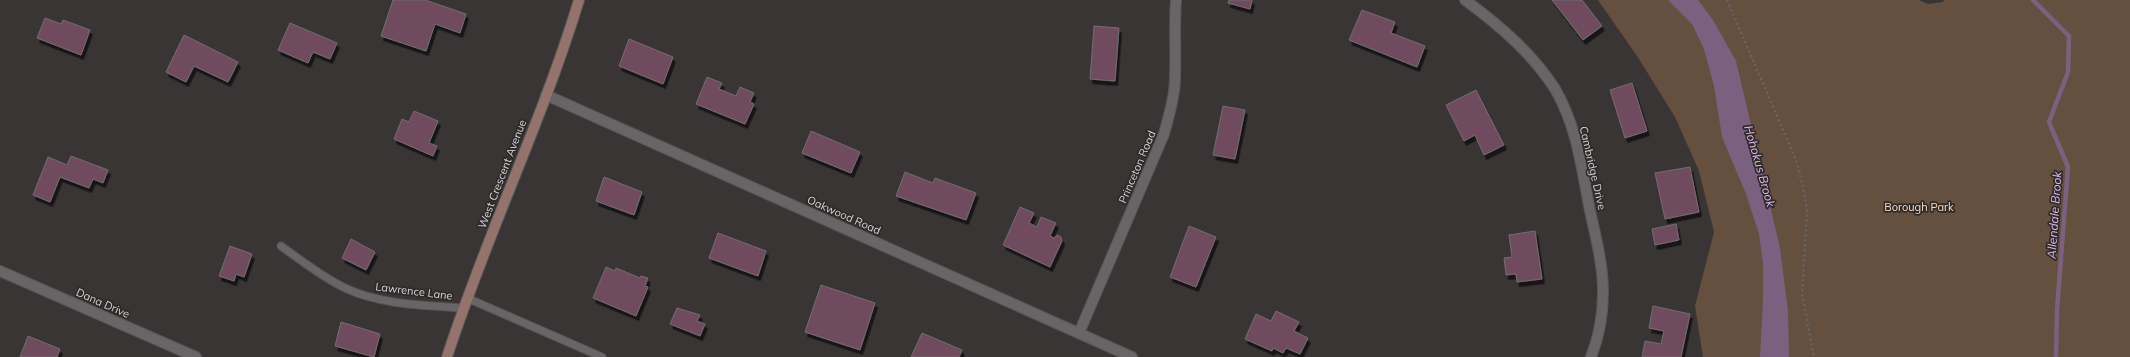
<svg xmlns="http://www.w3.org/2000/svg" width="2130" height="357" viewBox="0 0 2130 357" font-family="Mulish,sans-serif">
<defs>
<filter id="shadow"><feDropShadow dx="2.5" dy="4.5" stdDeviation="0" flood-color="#0009"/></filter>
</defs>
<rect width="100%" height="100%" fill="#393535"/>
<path fill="#654f3e" d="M 1598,0 L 1919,0 L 1928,4 L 1943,2 L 1944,0 L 2130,0 L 2130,357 L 1703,357 L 1695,306 L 1714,232 L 1699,171 L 1675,117 L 1639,59 Z"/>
<path fill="#7b617f" d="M 1668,0 L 1698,0 L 1713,20 L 1736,61 L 1780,248 L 1788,311 L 1789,357 L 1760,357 L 1763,301 L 1763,264 L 1759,234 L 1746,194 L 1722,137 L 1714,86 L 1704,49 L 1692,24 Z"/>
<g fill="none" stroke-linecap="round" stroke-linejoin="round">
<path stroke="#7b617f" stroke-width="4.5" d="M 2033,0 L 2069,36 L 2068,72 L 2049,122 L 2068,167 L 2057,310 L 2056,357"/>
</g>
<path fill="#6f4c5f" stroke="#726d6f" filter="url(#shadow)" d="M 393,0 L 425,0 L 466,14 L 460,33 L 435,24 L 426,51 L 381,36 Z
M 1229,0 L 1252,0 L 1250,9 L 1228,3 Z
M 1552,0 L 1582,0 L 1602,26 L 1583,40 Z
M 1362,10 L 1395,22 L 1391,33 L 1425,46 L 1417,67 L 1349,40 Z
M 45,18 L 61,24 L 63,20 L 90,30 L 81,55 L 37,38 Z
M 290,23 L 337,43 L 330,59 L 313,52 L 308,63 L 278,50 Z
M 1094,26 L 1119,28 L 1115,81 L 1090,79 Z
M 184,35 L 238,62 L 228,82 L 194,66 L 186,82 L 166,72 Z
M 629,39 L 673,57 L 663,84 L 619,66 Z
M 707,77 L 722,83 L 719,89 L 736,96 L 740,87 L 754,93 L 750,102 L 754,104 L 745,124 L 696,104 Z
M 1632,83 L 1647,131 L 1625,138 L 1610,90 Z
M 1476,90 L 1504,145 L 1484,155 L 1475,135 L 1464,141 L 1446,105 Z
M 1223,106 L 1245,110 L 1235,159 L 1213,155 Z
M 414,111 L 438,121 L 429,143 L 437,146 L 433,156 L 394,139 L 402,119 L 409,122 Z
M 811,131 L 860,152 L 851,173 L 802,153 Z
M 71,156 L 108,170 L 103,183 L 93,179 L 89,188 L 60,177 L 50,202 L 33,195 L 48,157 L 67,165 Z
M 1690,167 L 1699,212 L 1665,219 L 1655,173 Z
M 905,172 L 933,183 L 935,178 L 976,193 L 966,220 L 896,196 Z
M 604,177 L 642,192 L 634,215 L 596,201 Z
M 1020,207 L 1034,213 L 1029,223 L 1037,227 L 1041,217 L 1056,223 L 1050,236 L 1054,238 L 1057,235 L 1061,237 L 1062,241 L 1050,267 L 1003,245 Z
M 1676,224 L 1679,240 L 1655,245 L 1652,229 Z
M 1189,226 L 1216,237 L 1196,287 L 1170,277 Z
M 1535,231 L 1542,279 L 1517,282 L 1516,274 L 1506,275 L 1504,258 L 1512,257 L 1509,235 Z
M 718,233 L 766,251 L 758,276 L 709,258 Z
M 351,239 L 375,252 L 366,270 L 342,258 Z
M 230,246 L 252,254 L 244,277 L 236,274 L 234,281 L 219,276 Z
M 606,267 L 615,271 L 616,268 L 640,278 L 641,276 L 648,278 L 645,286 L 648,287 L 636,316 L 593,298 Z
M 821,285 L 875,303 L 860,350 L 805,332 Z
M 1653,306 L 1690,314 L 1681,357 L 1642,357 L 1645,341 L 1661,344 L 1664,331 L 1649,328 Z
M 677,308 L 700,315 L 697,321 L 705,324 L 700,336 L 670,324 Z
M 1276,311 L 1299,322 L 1294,331 L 1308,338 L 1300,354 L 1286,348 L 1283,353 L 1273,348 L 1272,351 L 1245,339 L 1256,314 L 1271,321 Z
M 341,322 L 380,334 L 374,357 L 335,346 Z
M 922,333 L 962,350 L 959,357 L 911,357 Z
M 28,336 L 60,349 L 57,357 L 20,357 Z"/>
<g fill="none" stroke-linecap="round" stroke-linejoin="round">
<defs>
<path id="lane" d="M 281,246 C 302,261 322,277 345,288 C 381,305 424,305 463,308
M 467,298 L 602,357"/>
<path id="street" d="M 1465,0 C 1499,25 1532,53 1555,89 C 1577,126 1582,170 1590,211 C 1596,238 1603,265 1603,292 C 1603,313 1599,337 1591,357
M 546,95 L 1132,357
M 0,271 L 196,357
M 1079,333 L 1164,134 C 1169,115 1175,96 1175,77 C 1176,51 1174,26 1176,0"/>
<path id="secondary" d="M 447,357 C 486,236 542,122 579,0"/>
</defs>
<use href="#lane" stroke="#575454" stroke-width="9"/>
<use href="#street" stroke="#575454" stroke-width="12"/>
<use href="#secondary" stroke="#575454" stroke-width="12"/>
<path stroke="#686565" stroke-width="2.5" stroke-dasharray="2 3" stroke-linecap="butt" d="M 1727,0 L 1796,160 L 1803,186 L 1807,210 L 1802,294 L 1814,357"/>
<use href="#lane" stroke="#696465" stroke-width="7"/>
<use href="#street" stroke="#696465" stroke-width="10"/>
<use href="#secondary" stroke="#93736c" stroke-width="10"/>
</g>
<g text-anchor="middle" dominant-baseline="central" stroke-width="3.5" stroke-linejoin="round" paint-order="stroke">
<g font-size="11" fill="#d5d3d3" stroke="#2f2b2b">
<text transform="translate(1137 167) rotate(-67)">Princeton Road</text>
<text transform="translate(1593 168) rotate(77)">Cambridge Drive</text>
<text transform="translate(502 174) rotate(-69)">West Crescent Avenue</text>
<text transform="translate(844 215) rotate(24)">Oakwood Road</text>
<text transform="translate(414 291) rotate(7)">Lawrence Lane</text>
<text transform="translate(103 303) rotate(24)">Dana Drive</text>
</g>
<g font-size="11" fill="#fddbc1" stroke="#2f2b2b">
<text x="1919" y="207">Borough Park</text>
</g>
<g font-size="12" font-style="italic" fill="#e2b6e9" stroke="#2f2b2b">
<text transform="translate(1760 166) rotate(74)">Hohokus Brook</text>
<text transform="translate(2054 215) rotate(-86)">Allendale Brook</text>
</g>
</g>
</svg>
